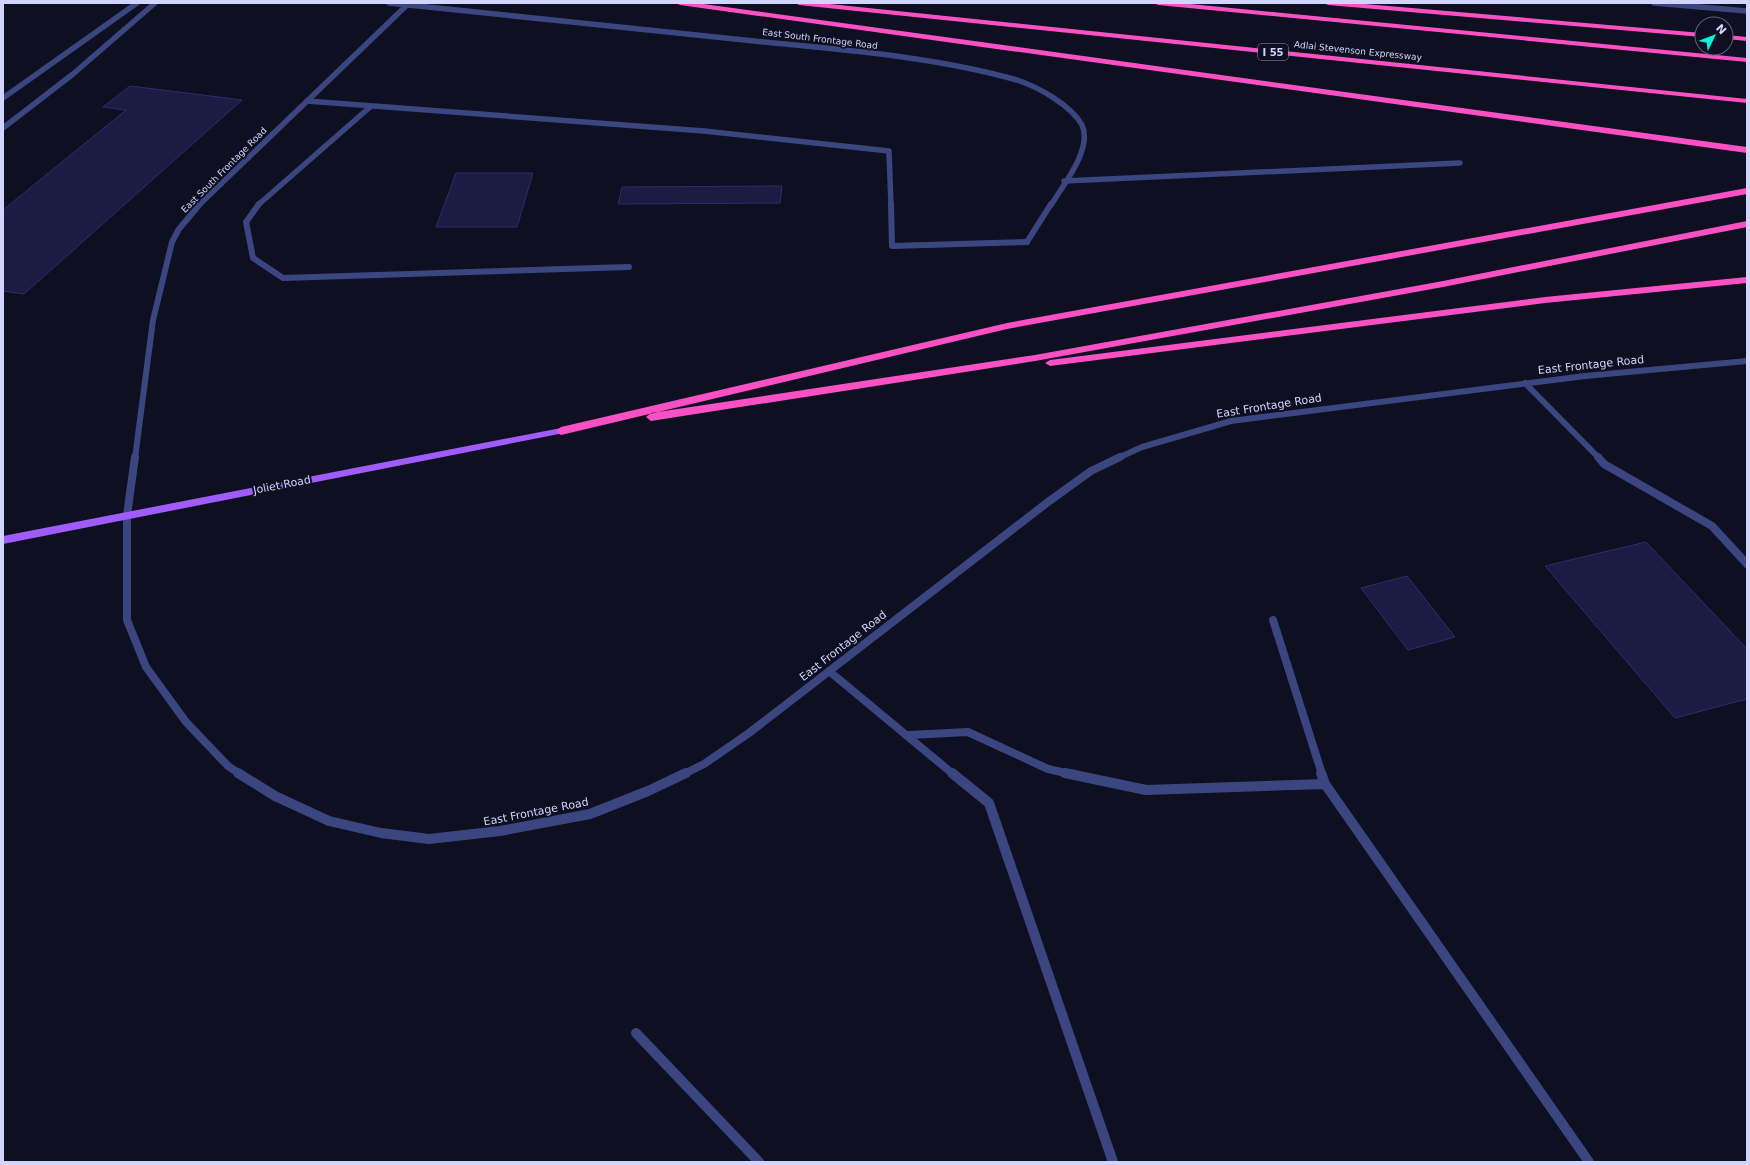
<svg xmlns="http://www.w3.org/2000/svg" width="1750" height="1165" viewBox="0 0 1750 1165" font-family="'DejaVu Sans',sans-serif">
<rect width="100%" height="100%" fill="#0f0f22"/>
<path fill="#1b1b43" stroke="#2e2e6e" d="M 130,86 L 242,100 L 24,294 L 3,291 L 3,210 L 126,110 L 103,107 Z
M 456,173 L 533,173 L 517,227 L 436,227 Z
M 782,186 L 780,203 L 618,204 L 622,187 Z
M 1646,542 L 1747,649 L 1747,699 L 1675,718 L 1545,566 Z
M 1407,576 L 1455,637 L 1408,650 L 1361,588 Z"/>
<g fill="none" stroke-linecap="round" stroke-linejoin="round">
<path stroke="#3b4680" stroke-width="5.5" d="M 3,98 L 137,3
M 307,101 L 704,131 L 889,151 L 891,205
M 3,128 L 73,74 L 155,3
M 1064,181 L 1460,163
M 258,205 L 370,107"/>
<path stroke="#3b4680" stroke-width="6" d="M 259,204 L 246,222 L 253,258 L 283,278 L 629,267
M 891,204 L 892,246 L 1027,242
M 1525,383 L 1599,458"/>
<path stroke="#3b4680" stroke-width="8" d="M 1598,457 L 1604,464 L 1712,526 L 1747,564
M 1273,620 L 1322,774
M 829,671 L 953,774
M 909,735 L 968,732 L 1048,769 L 1070,774"/>
<path stroke="#3b4680" stroke-width="10" d="M 952,773 L 989,803 L 1113,1162
M 1065,773 L 1146,790 L 1325,784
M 1321,773 L 1325,784 L 1589,1162
M 636,1033 L 759,1162"/>
<path stroke="#3b4680" stroke-width="5.5" d="M 389,3 C 511,16 632,28 754,41 C 841,50 933,56 1017,80 C 1038,87 1071,105 1082,125 C 1093,149 1063,185 1051,205
M 199,205 L 407,5"/>
<path stroke="#3b4680" stroke-width="6" d="M 1027,242 L 1051,204
M 135,458 L 153,320 L 172,242 L 179,229 L 200,204
M 1118,458 L 1142,447 L 1231,421 L 1585,376 L 1747,361"/>
<path stroke="#3b4680" stroke-width="8" d="M 135,457 L 127,515 L 127,620 L 146,667 L 186,722 L 228,766 L 240,774
M 684,774 L 704,764 L 749,733 L 1048,502 L 1091,471 L 1120,457"/>
<path stroke="#3b4680" stroke-width="10" d="M 238,773 L 275,796 L 329,821 L 381,833 L 429,839 L 500,831 L 590,814 L 648,791 L 686,773"/>
<path stroke="#3b4680" stroke-width="5.5" d="M 1654,3 L 1747,11"/>
<path fill="#a05cfa" fill-rule="evenodd" d="M 561,428 L 564,429 L 566,431 L 564,433 L 3,544 L 3,536 Z"/>
<path fill="#f951c3" fill-rule="evenodd" d="M 676,3 L 696,3 L 1747,147 L 1747,153 L 680,5 Z
M 795,3 L 820,3 L 1747,99 L 1747,103 L 799,5 Z
M 1154,3 L 1180,3 L 1747,58 L 1747,62 L 1158,5 Z
M 1324,3 L 1353,3 L 1702,33 L 1702,37 L 1328,5 Z
M 1726,35 L 1747,37 L 1747,41 L 1726,39 Z
M 1747,188 L 1747,194 L 1007,329 L 561,435 L 556,431 L 561,427 L 1007,323 Z
M 1747,221 L 1747,227 L 1443,287 L 1035,361 L 651,421 L 646,417 L 651,413 L 1035,355 L 1443,281 Z
M 1747,277 L 1747,283 L 1545,303 L 1050,366 L 1045,363 L 1050,360 L 1545,297 Z"/>
</g>
<g text-anchor="middle" dominant-baseline="central" stroke-width="4" stroke-linejoin="round" paint-order="stroke">
<g font-size="9" fill="#d1d5fd" stroke="#0f0f22">
<text transform="translate(820 39) rotate(7)">East South Frontage Road</text>
<text transform="translate(1358 51) rotate(6)">Adlai Stevenson Expressway</text>
<text transform="translate(224 170) rotate(-45)">East South Frontage Road</text>
</g>
<rect fill="#0f0f22" stroke="#979abb" stroke-width="1" x="1258" y="44" width="30" height="16" rx="3"/>
<g font-size="10" font-weight="bold" fill="#d1d5fd">
<text x="1273" y="52">I 55</text>
</g>
<g font-size="11" fill="#d1d5fd" stroke="#0f0f22">
<text transform="translate(1591 365) rotate(-6)">East Frontage Road</text>
<text transform="translate(1269 406) rotate(-9)">East Frontage Road</text>
<text transform="translate(282 485) rotate(-11)">Joliet Road</text>
<text transform="translate(843 646) rotate(-38)">East Frontage Road</text>
<text transform="translate(536 812) rotate(-11)">East Frontage Road</text>
</g>
</g>
<rect width="1750" height="1165" fill="none" stroke="#d1d5fd" stroke-width="8"/>
<g transform="translate(1714 36) rotate(47)"><circle r="19" fill="#0f0f22" stroke="#5d5e7a"/>
<path d="M0-3L7 15L0 10L-7 15Z" fill="#08f3dc"/>
<text y="-6" font-size="11" font-weight="bold" text-anchor="middle" fill="#d1d5fd">N</text>
</g>
</svg>
